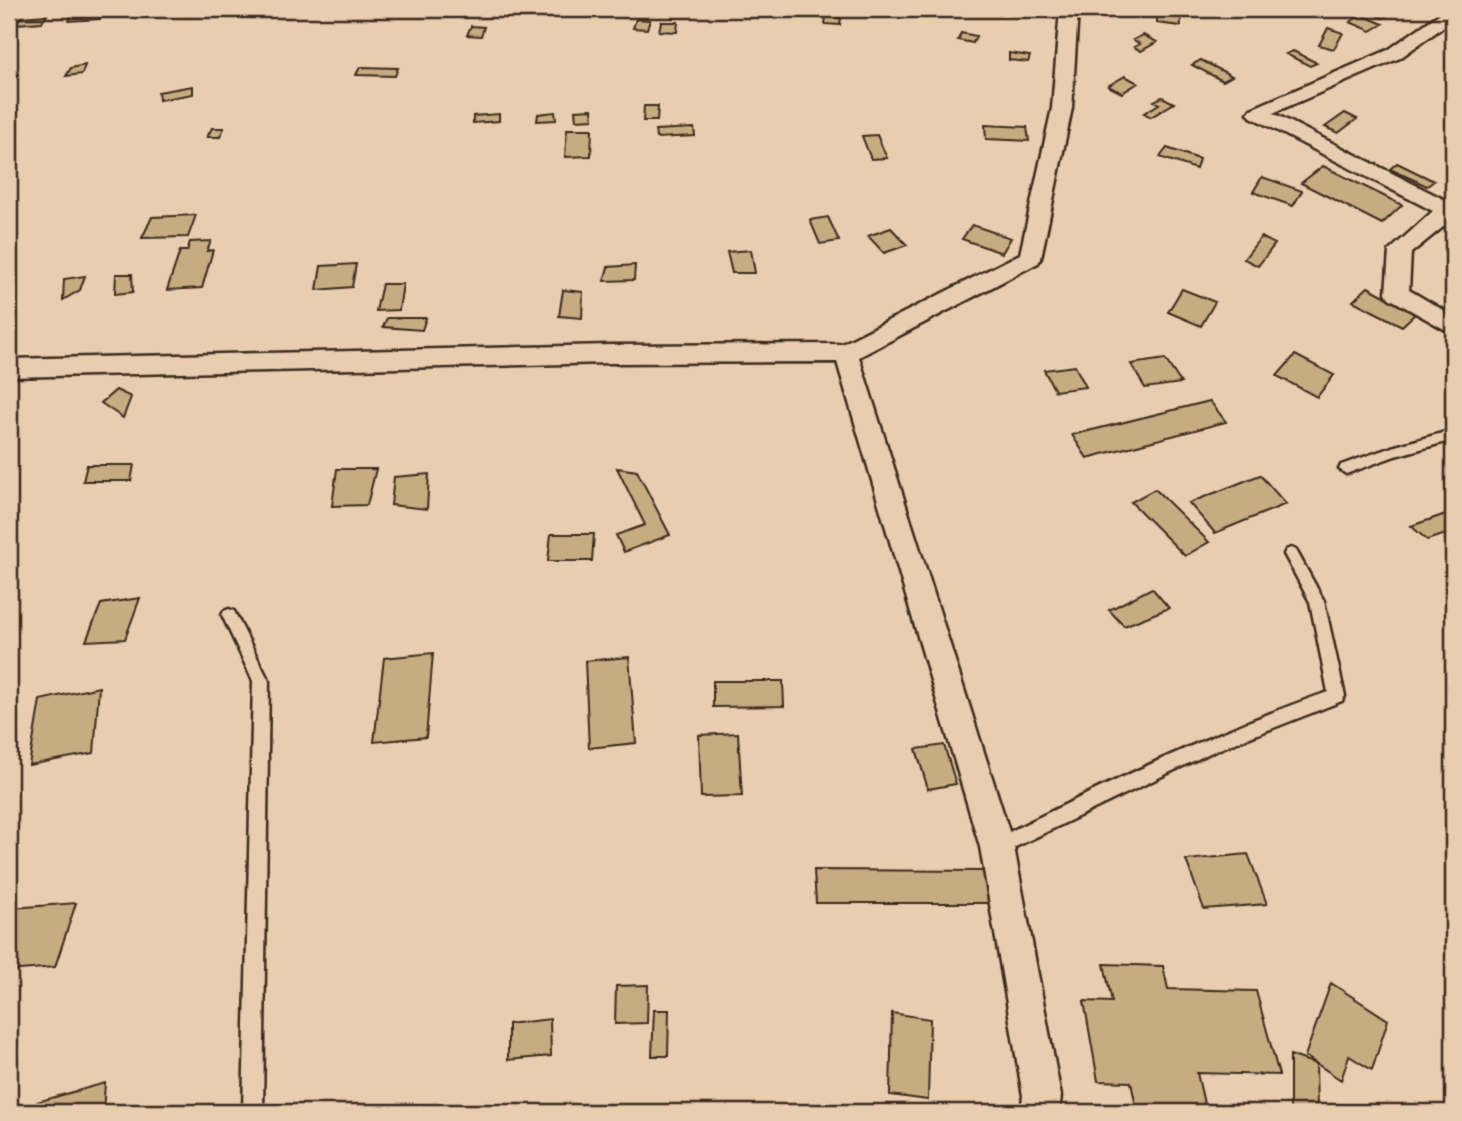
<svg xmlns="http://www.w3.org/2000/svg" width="1462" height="1121" viewBox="0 0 1462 1121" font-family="'Patrick Hand',sans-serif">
<rect width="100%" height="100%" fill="#e9cdb0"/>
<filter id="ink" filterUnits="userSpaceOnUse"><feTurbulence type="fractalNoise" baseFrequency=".0143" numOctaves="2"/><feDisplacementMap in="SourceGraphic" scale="14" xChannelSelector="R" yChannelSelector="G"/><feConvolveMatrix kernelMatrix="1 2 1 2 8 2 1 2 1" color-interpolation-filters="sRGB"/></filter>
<g filter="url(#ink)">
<path fill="#c7ab81" stroke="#3b2a1e" stroke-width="2" d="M 180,9 L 200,9 L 196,15 L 176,14 Z
M 1157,9 L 1180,9 L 1181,26 L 1157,23 Z
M 1374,9 L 1390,9 L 1394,10 L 1383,18 L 1369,12 Z
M 104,10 L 100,19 L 69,21 L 72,13 Z
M 47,15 L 42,22 L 16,24 L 21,17 Z
M 1362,15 L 1383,24 L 1371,31 L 1350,22 Z
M 826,16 L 841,18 L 840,25 L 825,24 Z
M 636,19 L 650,20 L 647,29 L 633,28 Z
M 661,22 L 678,22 L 677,32 L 659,31 Z
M 471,26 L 484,27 L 481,36 L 467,35 Z
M 1328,28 L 1343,33 L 1334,49 L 1319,45 Z
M 961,33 L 976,36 L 973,43 L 958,40 Z
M 1143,35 L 1157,42 L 1141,51 L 1134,47 L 1140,44 L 1133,40 Z
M 1293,51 L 1317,63 L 1310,66 L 1286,54 Z
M 1009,53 L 1030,56 L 1028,62 L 1009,60 Z
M 1201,60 L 1232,76 L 1223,81 L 1192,65 Z
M 85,65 L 82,74 L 66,76 L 71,68 Z
M 360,67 L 398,68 L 395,76 L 356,75 Z
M 1125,76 L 1138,83 L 1122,93 L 1108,86 Z
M 193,86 L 193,94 L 159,100 L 158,92 Z
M 1162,97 L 1174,103 L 1151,117 L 1144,113 L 1159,104 L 1154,101 Z
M 644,106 L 658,106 L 657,121 L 643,121 Z
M 592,109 L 593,119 L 576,120 L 575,110 Z
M 555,112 L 556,120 L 537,121 L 538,114 Z
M 1345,113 L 1357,119 L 1338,133 L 1325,127 Z
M 499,114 L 499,121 L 473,123 L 473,116 Z
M 985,125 L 1027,127 L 1029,141 L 986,139 Z
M 212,128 L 224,128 L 220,137 L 207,137 Z
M 694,128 L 695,136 L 656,138 L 655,130 Z
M 567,129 L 592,129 L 591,156 L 565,157 Z
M 877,135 L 887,158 L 871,159 L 862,136 Z
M 1167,148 L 1199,159 L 1196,169 L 1160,157 Z
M 1397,163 L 1434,181 L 1427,186 L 1390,169 Z
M 1323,166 L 1402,205 L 1382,224 L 1301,183 Z
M 1262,177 L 1302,191 L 1293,206 L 1253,192 Z
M 196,215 L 188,237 L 142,238 L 152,217 Z
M 828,217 L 839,241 L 820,244 L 810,220 Z
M 972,225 L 1011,238 L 1002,253 L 962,239 Z
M 891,228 L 907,245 L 884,253 L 868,236 Z
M 1261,237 L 1275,244 L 1258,266 L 1244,259 Z
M 211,241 L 207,251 L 213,250 L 202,288 L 167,290 L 180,251 L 187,251 L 190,242 Z
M 751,250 L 755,273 L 732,273 L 727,252 Z
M 356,264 L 352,287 L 317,290 L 321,266 Z
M 635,265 L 634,280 L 604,281 L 608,267 Z
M 116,274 L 132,274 L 133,292 L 115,294 Z
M 85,276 L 80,290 L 63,300 L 64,279 Z
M 382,284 L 403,284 L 399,310 L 376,311 Z
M 1368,287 L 1416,313 L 1402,326 L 1353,301 Z
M 1182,289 L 1215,302 L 1201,326 L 1168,312 Z
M 563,290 L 583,292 L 582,318 L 559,316 Z
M 387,318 L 426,318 L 422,330 L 383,327 Z
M 1295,355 L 1334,375 L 1317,397 L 1277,376 Z
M 1165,359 L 1181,383 L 1145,388 L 1131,364 Z
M 1075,366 L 1086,387 L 1055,391 L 1044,370 Z
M 116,390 L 131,397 L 123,418 L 101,403 Z
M 1210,401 L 1226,422 L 1087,458 L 1072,435 Z
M 87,465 L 134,465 L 131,481 L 83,481 Z
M 617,468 L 637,471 L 670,535 L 624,552 L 616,535 L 645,525 Z
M 337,469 L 376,469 L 367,505 L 332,506 Z
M 429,474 L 427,509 L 391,505 L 394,477 Z
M 1260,475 L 1286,504 L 1215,533 L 1189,503 Z
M 1155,489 L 1209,542 L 1185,556 L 1131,502 Z
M 1446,514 L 1453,521 L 1453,532 L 1427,540 L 1411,526 Z
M 551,534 L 594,534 L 592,561 L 548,561 Z
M 1152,588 L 1169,608 L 1124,626 L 1109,610 Z
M 140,598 L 125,639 L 86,641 L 101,604 Z
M 433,653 L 426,737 L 374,742 L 384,658 Z
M 629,657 L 636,743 L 589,748 L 585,661 Z
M 713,681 L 783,681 L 784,706 L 713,707 Z
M 99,687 L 94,753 L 29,765 L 40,700 Z
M 738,733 L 742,796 L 701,797 L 699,735 Z
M 944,745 L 956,784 L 928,789 L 916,749 Z
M 1248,854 L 1267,904 L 1204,909 L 1186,860 Z
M 814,870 L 985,871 L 991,903 L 816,903 Z
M 76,903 L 55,967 L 9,971 L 9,917 L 13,908 Z
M 1104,964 L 1163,966 L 1168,989 L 1256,991 L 1279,1075 L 1197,1073 L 1206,1112 L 1137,1112 L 1131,1082 L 1098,1081 L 1084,1001 L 1112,1002 Z
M 1331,983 L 1388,1020 L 1372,1070 L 1349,1056 L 1341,1080 L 1305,1056 Z
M 648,985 L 647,1023 L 615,1024 L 616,986 Z
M 654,1010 L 669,1010 L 668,1056 L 652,1056 Z
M 892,1013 L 930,1019 L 928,1100 L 890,1095 Z
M 550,1019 L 551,1056 L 508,1060 L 508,1024 Z
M 1290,1055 L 1316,1064 L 1317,1112 L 1290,1112 Z
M 105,1083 L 103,1112 L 36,1112 L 37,1102 Z"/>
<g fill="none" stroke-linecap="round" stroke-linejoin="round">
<defs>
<path id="lane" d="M 1453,430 L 1453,440 L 1395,456 L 1346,474 L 1339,469 L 1341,465 L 1392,447 Z
M 1291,548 L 1296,550 L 1324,601 L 1345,696 L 1342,701 L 1212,752 L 1003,853 L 997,855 L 991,853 L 989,847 L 991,841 C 1102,786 1212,732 1328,692 L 1310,602 L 1284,554 L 1286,550 Z
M 229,609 L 234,611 L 269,681 L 263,1112 L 243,1112 L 253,681 L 222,615 L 224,611 Z"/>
<path id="street" d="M 1060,9 L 1078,9 L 1072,108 L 1041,258 L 1038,263 L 859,357 L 1014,847 L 1061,1096 L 1059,1112 L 1021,1112 L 1023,1096 L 980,847 L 837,362 L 611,363 L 9,377 L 9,359 L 611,345 L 842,344 L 1020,254 L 1052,108 Z
M 1446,9 L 1453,9 L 1453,20 L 1400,58 L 1273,113 L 1453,204 L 1453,219 L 1411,253 L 1409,290 L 1453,316 L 1453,334 L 1389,298 L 1386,293 L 1389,251 L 1433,211 L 1251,117 L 1248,113 L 1251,109 L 1388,50 Z"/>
</defs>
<use href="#lane" stroke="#3b2a1e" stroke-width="5"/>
<use href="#street" stroke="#3b2a1e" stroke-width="5"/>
<use href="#lane" fill="#e9cdb0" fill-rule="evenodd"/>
<use href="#street" fill="#e9cdb0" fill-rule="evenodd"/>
</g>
</g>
<rect width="1462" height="1121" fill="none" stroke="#e9cdb0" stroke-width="35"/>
<rect x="18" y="18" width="1427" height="1086" fill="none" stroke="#3b2a1e" stroke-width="2.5" filter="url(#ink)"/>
</svg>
